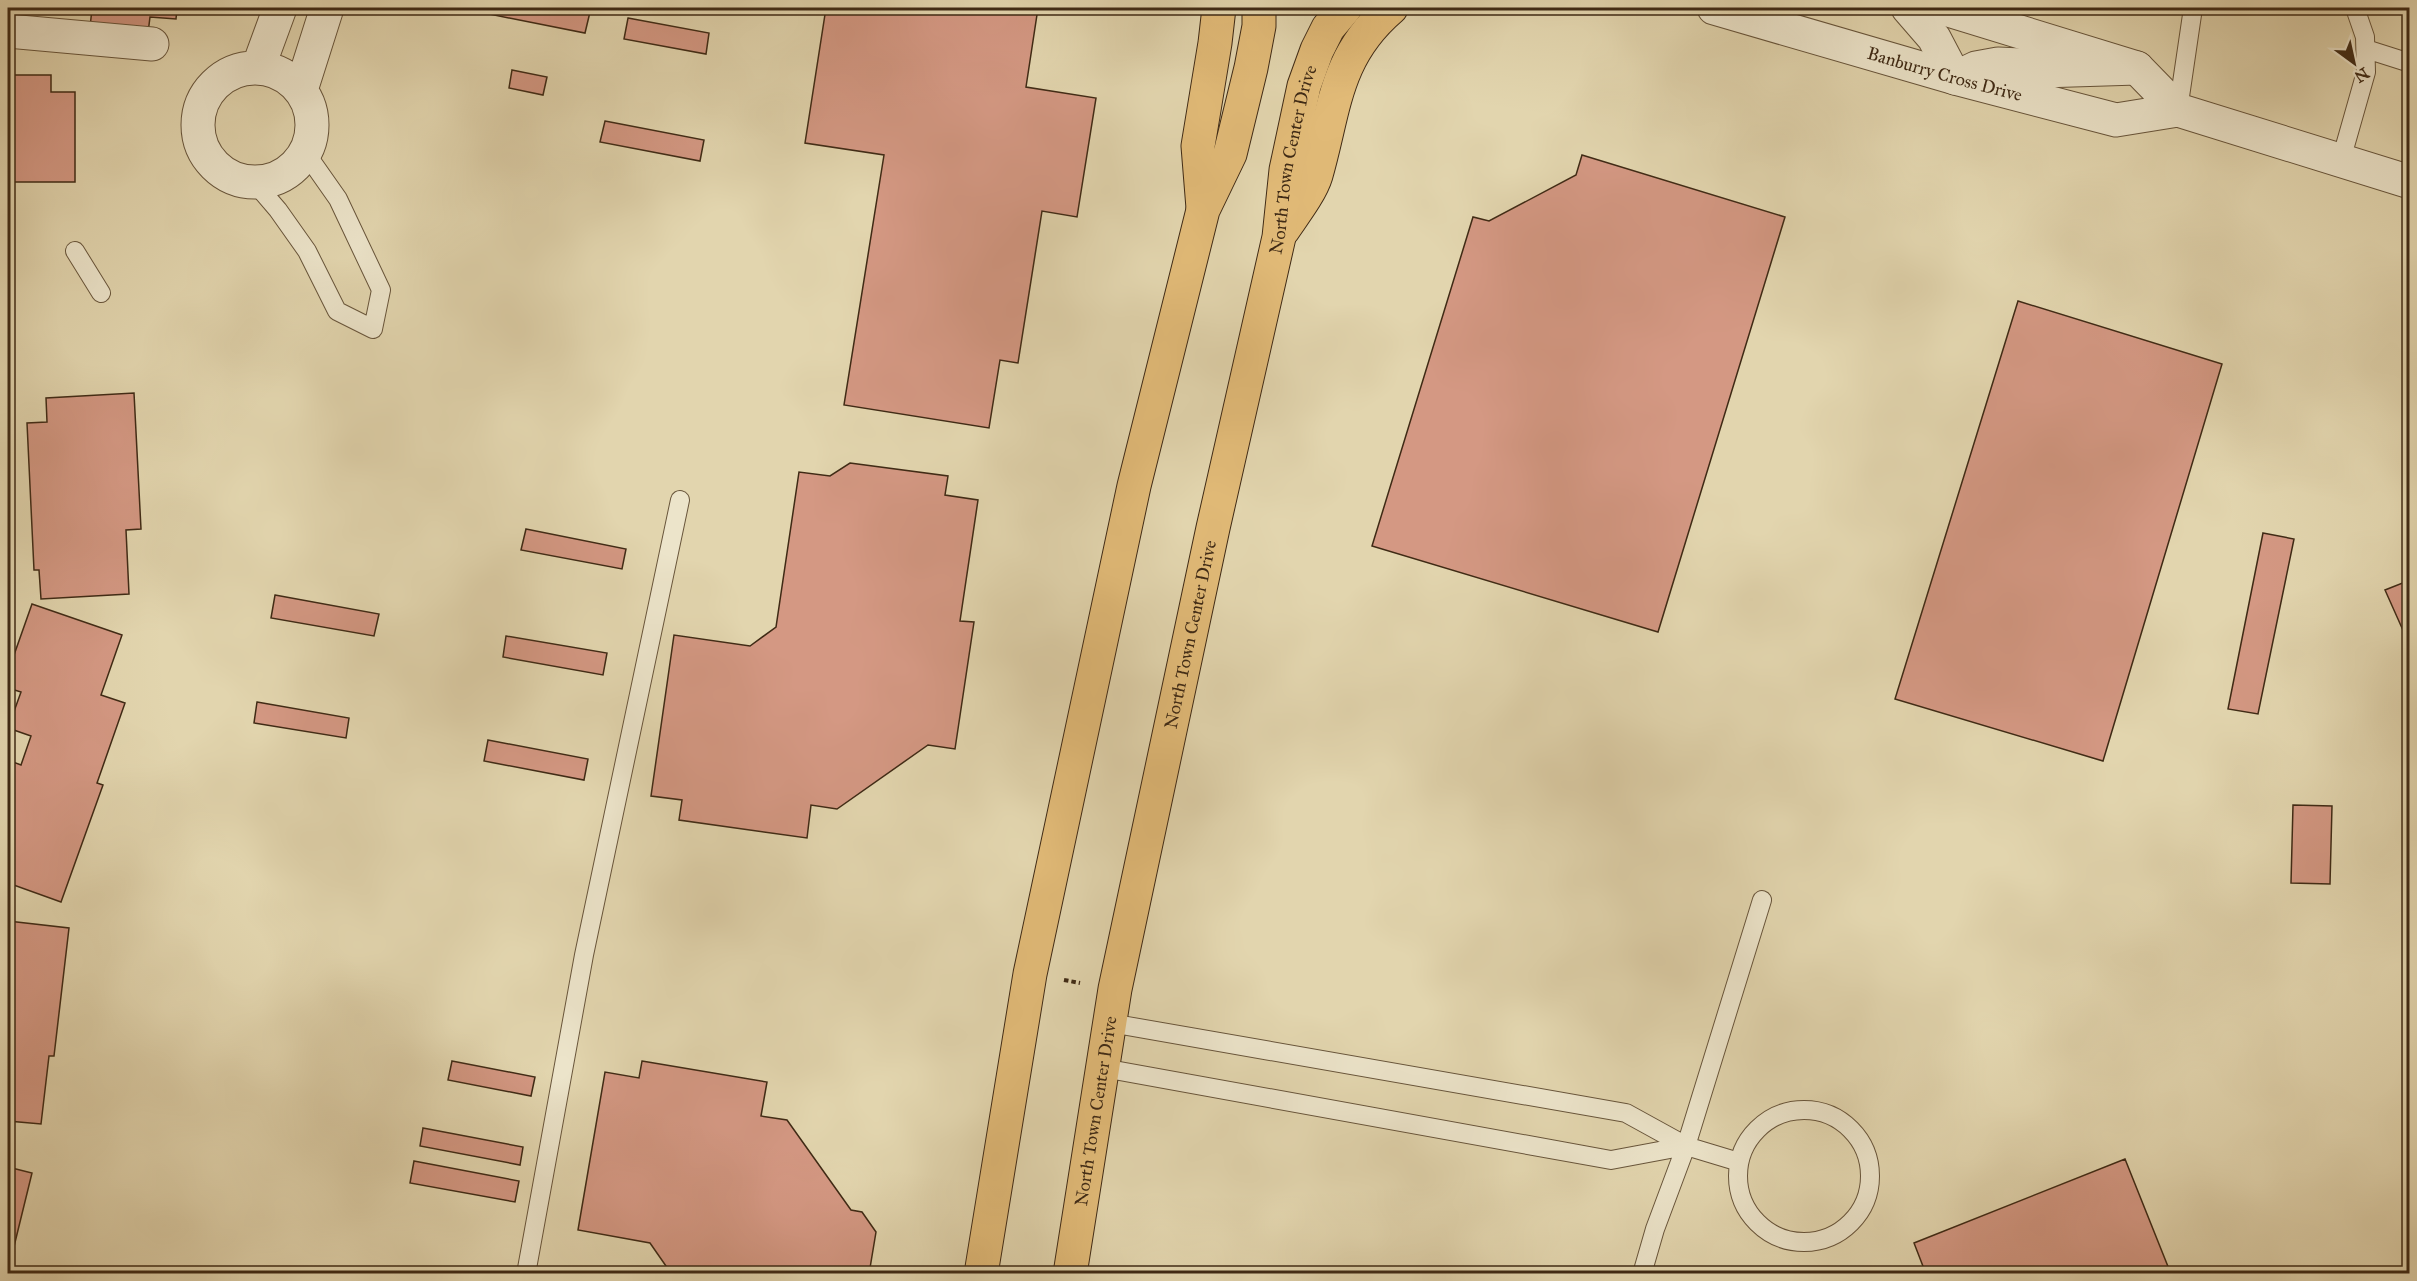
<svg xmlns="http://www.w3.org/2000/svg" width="2417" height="1281" viewBox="0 0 2417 1281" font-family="'IM FELL Great Primer',serif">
<rect width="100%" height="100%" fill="#e2d5ae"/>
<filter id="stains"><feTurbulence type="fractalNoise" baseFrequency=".00333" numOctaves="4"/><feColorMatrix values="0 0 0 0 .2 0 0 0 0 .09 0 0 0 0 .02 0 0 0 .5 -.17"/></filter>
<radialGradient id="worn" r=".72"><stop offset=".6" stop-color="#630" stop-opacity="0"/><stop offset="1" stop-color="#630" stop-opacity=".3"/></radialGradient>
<path fill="#d49883" stroke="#3f2a15" stroke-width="1.5" d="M 76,8 L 177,8 L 176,19 L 150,17 L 148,33 L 90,27 L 92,9 Z
M 490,8 L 567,8 L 590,12 L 585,33 L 489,14 Z
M 826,8 L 1038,8 L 1026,87 L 1096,98 L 1077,217 L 1042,211 L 1018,363 L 1000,360 L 989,428 L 844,405 L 884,155 L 805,143 Z
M 628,18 L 709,33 L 706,54 L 624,39 Z
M 512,70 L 547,77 L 543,95 L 509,88 Z
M 8,75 L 51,75 L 51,92 L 75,92 L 75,182 L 8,182 Z
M 605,121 L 704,140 L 700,161 L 600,142 Z
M 1582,155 L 1785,217 L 1658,632 L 1372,546 L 1473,217 L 1489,221 L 1576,175 Z
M 2018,301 L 2222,364 L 2103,761 L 1895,699 Z
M 134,393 L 141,529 L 126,530 L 129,594 L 41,599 L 39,570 L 34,570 L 27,423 L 47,422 L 46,398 Z
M 850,463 L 948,476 L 945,495 L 978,500 L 960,621 L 974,622 L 955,749 L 928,745 L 837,809 L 811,805 L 807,838 L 679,820 L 682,800 L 651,796 L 674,635 L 750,646 L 776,627 L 799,472 L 830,476 Z
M 526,529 L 626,549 L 622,569 L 521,550 Z
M 2263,533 L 2294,539 L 2258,714 L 2228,709 Z
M 2410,580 L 2410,646 L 2385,590 Z
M 275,595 L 379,614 L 374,636 L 271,618 Z
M 32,604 L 122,635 L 101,695 L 125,703 L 97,783 L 103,785 L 61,902 L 8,883 L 8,760 L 21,765 L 31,736 L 8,728 L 21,692 L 8,688 L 8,672 Z
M 506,636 L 607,653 L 603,675 L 503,657 Z
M 257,702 L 349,718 L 346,738 L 254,723 Z
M 488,740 L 588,759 L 584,780 L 484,761 Z
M 2293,805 L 2332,806 L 2330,884 L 2291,883 Z
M 8,921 L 69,928 L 54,1056 L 49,1056 L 41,1124 L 8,1121 Z
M 452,1061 L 535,1077 L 531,1096 L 448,1080 Z
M 642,1061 L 767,1082 L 761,1116 L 787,1120 L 851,1210 L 862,1212 L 876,1232 L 869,1274 L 665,1274 L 666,1266 L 650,1243 L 578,1230 L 605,1072 L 639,1078 Z
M 423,1128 L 523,1147 L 520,1165 L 420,1146 Z
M 2125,1159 L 2171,1274 L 1926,1274 L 1914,1243 Z
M 414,1161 L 519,1181 L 515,1202 L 410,1183 Z
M 8,1167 L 32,1173 L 8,1271 Z"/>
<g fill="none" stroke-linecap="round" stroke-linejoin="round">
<defs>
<path id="service" d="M 2366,49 L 2410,63
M 2178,110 L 2193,8
M 2341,160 L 2366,72 L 2365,37 L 2355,8
M 254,182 L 278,210 L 307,251 L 337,311 L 373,329 L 381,290 L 338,199 L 305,152
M 75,251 L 101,293
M 1110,1023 L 1626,1113 L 1686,1146 L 1739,1162
M 1103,1068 L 1611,1160 L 1686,1146
M1738 1176a66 66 0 1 1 132 0a66 66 0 1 1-132 0Z
M 526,1274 L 584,955 L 680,500
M 1642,1274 L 1655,1229 L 1686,1146 L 1762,900"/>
<path id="minor" d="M 8,31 L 152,44
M 258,68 L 280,8
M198 125a57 57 0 1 1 114 0a57 57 0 1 1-114 0Z
M 301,90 L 327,8"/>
<g id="tertiary">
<path id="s1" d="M 1714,8 L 1955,78 L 2116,120 L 2178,110 L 2410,182"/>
<path d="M 1908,8 L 1934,38 L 1955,78 L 1976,68 L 1998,64 L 2021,65 L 2041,71 L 2137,68"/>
<path d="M 1942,8 L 2137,68 L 2178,110"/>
</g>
<g id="primary">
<path d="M 1203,208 L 1198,146 L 1215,43 L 1219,8"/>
<path d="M 1283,230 C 1293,215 1311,192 1316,175 C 1335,109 1334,57 1391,8"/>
<path d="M 981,1274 L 1030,974 L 1134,486 L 1203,210 L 1230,154 L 1251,68 L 1259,26 L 1259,8"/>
<path id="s2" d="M 1070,1274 L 1115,989 L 1213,528 L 1279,237 L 1286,170 L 1304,86 L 1317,50 L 1328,28 L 1345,8"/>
</g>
</defs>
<use href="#service" stroke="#68553b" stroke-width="20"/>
<use href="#minor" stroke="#68553b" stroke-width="35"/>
<use href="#tertiary" stroke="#68553b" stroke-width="35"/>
<use href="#primary" stroke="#3f2a15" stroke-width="35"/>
<path stroke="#3f2a15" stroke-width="4" stroke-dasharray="4.5 3" stroke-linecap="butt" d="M 1064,980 L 1080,983"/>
<use href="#service" stroke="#ece4ca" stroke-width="18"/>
<use href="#minor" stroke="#ece4ca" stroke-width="33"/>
<use href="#tertiary" stroke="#ece4ca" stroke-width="33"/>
<use href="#primary" stroke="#e1ba77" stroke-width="33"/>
</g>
<g text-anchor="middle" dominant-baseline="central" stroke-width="5" stroke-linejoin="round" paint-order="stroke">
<g font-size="18" fill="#3f2a15" stroke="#ece4ca">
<text stroke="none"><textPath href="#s1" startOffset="240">Banburry Cross Drive</textPath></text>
<text stroke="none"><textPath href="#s2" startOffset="1137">North Town Center Drive</textPath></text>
<text stroke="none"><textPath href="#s2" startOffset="651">North Town Center Drive</textPath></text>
<text stroke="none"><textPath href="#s2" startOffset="165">North Town Center Drive</textPath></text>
</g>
</g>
<rect width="2417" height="1281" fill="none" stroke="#e2d5ae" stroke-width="30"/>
<rect x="9" y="9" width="2399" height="1263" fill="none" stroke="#3f2a15" stroke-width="3"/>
<rect x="15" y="15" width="2387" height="1251" fill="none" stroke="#3f2a15" stroke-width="1.5"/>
<g transform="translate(2354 63) rotate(147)" stroke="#ece4ca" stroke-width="4.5" paint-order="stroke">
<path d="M0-4.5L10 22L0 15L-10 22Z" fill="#3f2a15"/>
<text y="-9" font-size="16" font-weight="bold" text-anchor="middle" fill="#3f2a15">N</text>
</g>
<rect width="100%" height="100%" filter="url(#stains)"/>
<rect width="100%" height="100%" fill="url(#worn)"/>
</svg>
